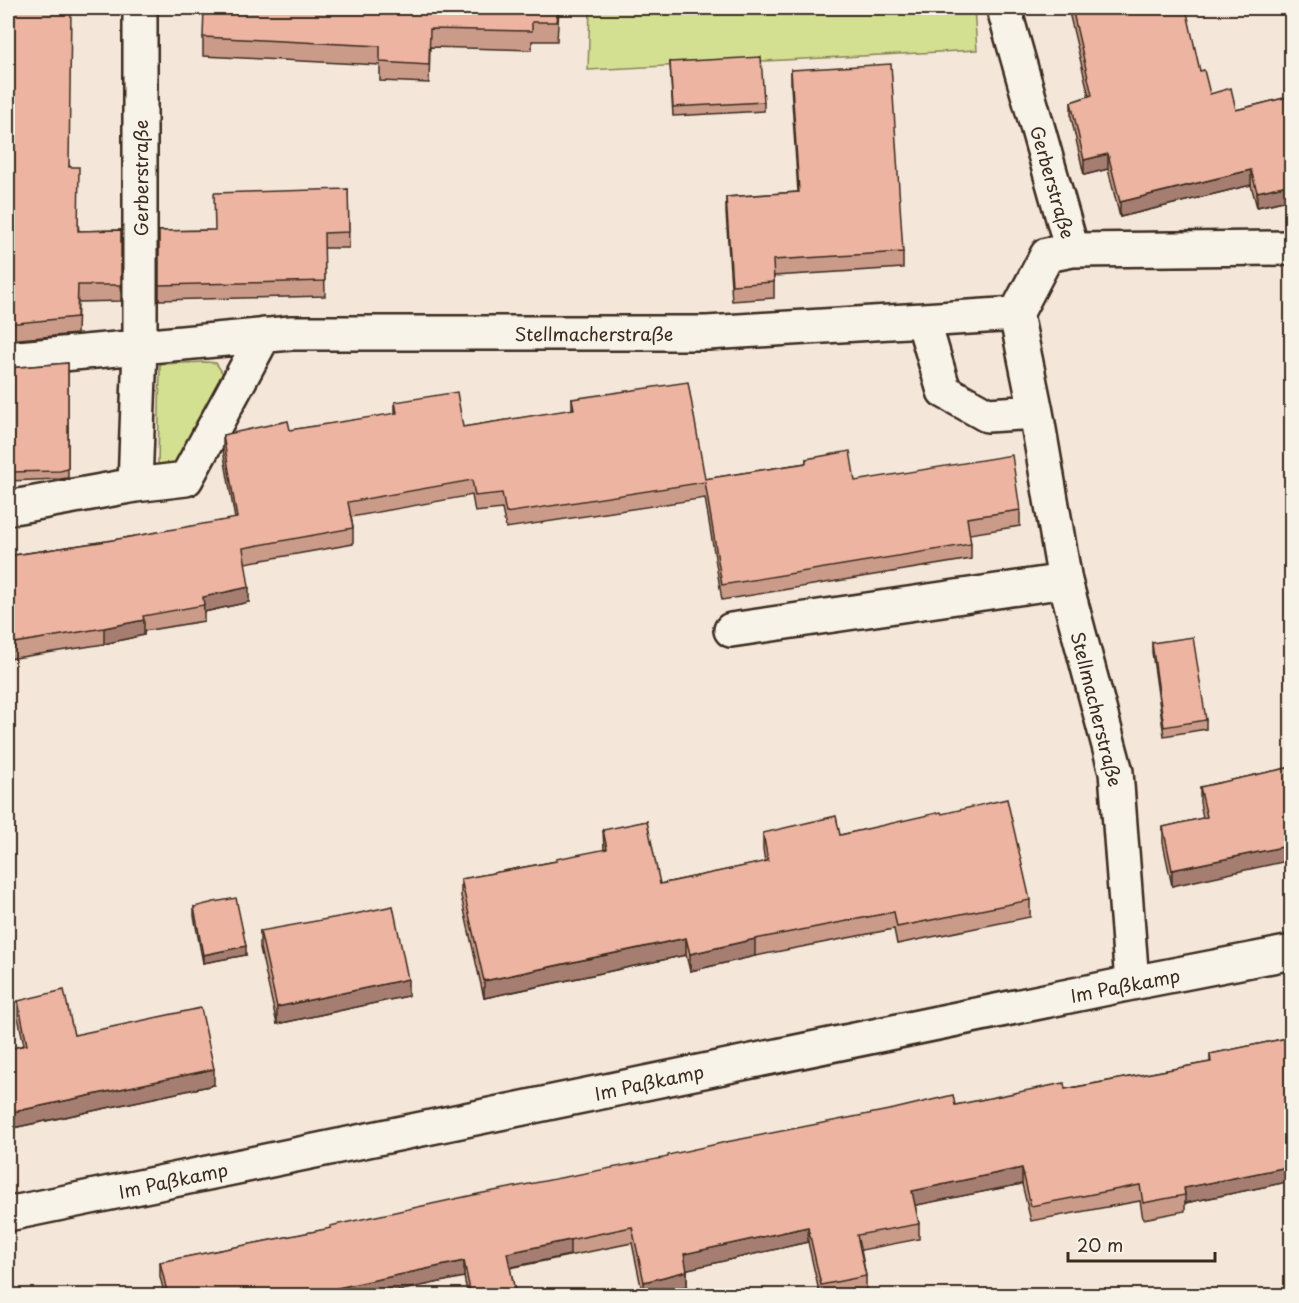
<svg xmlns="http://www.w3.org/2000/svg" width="1299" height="1303" viewBox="0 0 1299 1303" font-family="'Playpen Sans',sans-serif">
<rect width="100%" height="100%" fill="#f5e6da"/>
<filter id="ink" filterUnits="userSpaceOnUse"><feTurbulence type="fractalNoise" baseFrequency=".0167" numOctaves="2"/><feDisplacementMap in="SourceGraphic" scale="12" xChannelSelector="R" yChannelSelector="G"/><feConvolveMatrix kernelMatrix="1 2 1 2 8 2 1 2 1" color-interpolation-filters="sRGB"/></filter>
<g filter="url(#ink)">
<path fill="#d3df91" stroke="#878458" stroke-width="1.5" d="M 590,8 L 974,8 L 977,50 L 588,70 Z
M 206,362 L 216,363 L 224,375 L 183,462 L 158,464 L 160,364 Z"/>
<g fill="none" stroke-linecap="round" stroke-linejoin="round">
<defs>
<path id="street" d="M 1004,8 L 1006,16 L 1072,250 L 1292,248
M 923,320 L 1016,314
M 8,359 L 291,333 L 707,333 L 923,320 L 944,391 L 987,415 L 1036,412 L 1065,581 L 1116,772 L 1132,983
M 1036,412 L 1016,314 L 1047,255 L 1072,250
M 135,485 L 186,479 L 264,335
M 8,508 L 135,485 L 140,348 L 140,8
M 731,630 L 1065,581
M 8,1214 L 1132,983 L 1292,952"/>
</defs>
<use href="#street" stroke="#3b2a1e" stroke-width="38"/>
<use href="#street" stroke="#f7f3e8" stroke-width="33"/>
</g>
<path fill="#cb9b8a" stroke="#3b2a1e" stroke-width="1.5" d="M 8,8 L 70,167 L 79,231 L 121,230 L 121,301 L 78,302 L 77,334 L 8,340 Z
M 559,8 L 557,41 L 532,41 L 532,50 L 430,47 L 429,83 L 380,81 L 380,65 L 203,56 L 203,37 Z
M 1068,8 L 1167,8 L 1200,71 L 1210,94 L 1236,110 L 1292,96 L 1292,199 L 1257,207 L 1251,185 L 1120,217 L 1108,169 L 1084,175 L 1071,117 L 1071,102 L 1089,96 Z
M 670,62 L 764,102 L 764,111 L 673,116 Z
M 791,70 L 903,252 L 903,268 L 774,276 L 774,298 L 732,301 L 726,212 L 726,197 L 798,192 L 791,86 Z
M 348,189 L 349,248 L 324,248 L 325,296 L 159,300 L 159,231 L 215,230 Z
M 68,363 L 68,478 L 60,479 L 8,481 L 8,368 Z
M 572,399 L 705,479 L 806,463 L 806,459 L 855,481 L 1020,510 L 1020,526 L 969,534 L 971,544 L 971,559 L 722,600 L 705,498 L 506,528 L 502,509 L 475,512 L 472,495 L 351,517 L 353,528 L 353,544 L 245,563 L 249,602 L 204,612 L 204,621 L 144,631 L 144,635 L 104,644 L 8,659 L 8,556 L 107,541 L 235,519 L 223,450 L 223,435 L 290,430 L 395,414 L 395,402 L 463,427 L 572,410 Z
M 1152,643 L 1206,720 L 1206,729 L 1164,736 L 1152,652 Z
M 1292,767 L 1172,886 L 1163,843 L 1163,827 L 1203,818 L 1200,802 L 1200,787 Z
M 942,814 L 1030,900 L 1030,917 L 897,944 L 894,929 L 755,956 L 690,971 L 686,955 L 484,998 L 461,896 L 461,879 L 556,861 L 604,850 L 603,830 L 660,884 L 765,862 L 763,849 L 763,833 L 840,835 Z
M 194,907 L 246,955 L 203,963 L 194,916 Z
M 260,931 L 408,996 L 277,1024 L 260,948 Z
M 18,1001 L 74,1035 L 214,1085 L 8,1129 L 8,1049 L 24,1045 L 18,1017 Z
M 1292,1037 L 1292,1181 L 1185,1203 L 1185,1211 L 1143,1219 L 1140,1201 L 1031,1221 L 1022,1184 L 915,1205 L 919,1224 L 919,1239 L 861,1250 L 866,1276 L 866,1292 L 848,1296 L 820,1296 L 808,1242 L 687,1269 L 687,1286 L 650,1296 L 643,1296 L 632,1243 L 510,1268 L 516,1296 L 468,1296 L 464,1277 L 373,1296 L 165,1296 L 160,1277 L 160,1262 L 955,1105 L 1065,1089 L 1210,1062 L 1210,1054 Z"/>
<path fill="#a57e71" stroke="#3b2a1e" stroke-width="1.5" d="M 1108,154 L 1108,169 L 1084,175 L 1084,160 Z
M 1251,170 L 1251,185 L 1120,217 L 1120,202 Z
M 1292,184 L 1292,199 L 1257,207 L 1257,192 Z
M 249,587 L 249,602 L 204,612 L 203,597 Z
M 144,620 L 144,635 L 104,644 L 104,628 Z
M 1292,845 L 1292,860 L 1172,886 L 1172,870 Z
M 686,938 L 686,955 L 484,998 L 484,981 Z
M 755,939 L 755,956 L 690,971 L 690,954 Z
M 246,946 L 246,955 L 203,963 L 203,955 Z
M 408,979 L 408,996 L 277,1024 L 277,1007 Z
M 214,1069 L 214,1085 L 8,1129 L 8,1113 Z
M 1292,1166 L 1292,1181 L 1185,1203 L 1185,1195 L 1184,1188 Z
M 1022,1168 L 1022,1184 L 912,1206 L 912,1191 Z
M 808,1227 L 808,1242 L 684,1270 L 684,1254 Z
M 570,1240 L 570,1255 L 507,1268 L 507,1253 Z
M 464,1261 L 464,1277 L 373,1296 L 337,1296 L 337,1288 Z
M 687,1271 L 687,1286 L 650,1296 L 644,1296 L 644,1282 Z"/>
<path fill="#ecb4a1" stroke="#3b2a1e" stroke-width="1.5" d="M 8,8 L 71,8 L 69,167 L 79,167 L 78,231 L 121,230 L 121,285 L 78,285 L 77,317 L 8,324 Z
M 204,8 L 558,8 L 557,22 L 532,22 L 532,31 L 430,29 L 429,65 L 380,62 L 380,46 L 203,37 Z
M 1072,8 L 1167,8 L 1168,10 L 1180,8 L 1186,8 L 1200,71 L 1204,70 L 1210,94 L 1231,88 L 1236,110 L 1292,96 L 1292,184 L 1257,192 L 1251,170 L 1120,202 L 1108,154 L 1084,160 L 1071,102 L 1092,95 Z
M 761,57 L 764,102 L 673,107 L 670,62 Z
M 891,64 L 903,252 L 773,260 L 774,282 L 732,285 L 726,197 L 799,192 L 791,70 Z
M 348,189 L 349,232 L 324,233 L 325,281 L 159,285 L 159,231 L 215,230 L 214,193 Z
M 68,363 L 68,469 L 60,471 L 8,472 L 8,368 Z
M 688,382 L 705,479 L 806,463 L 806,459 L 850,451 L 855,481 L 1012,455 L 1020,510 L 967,518 L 971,544 L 722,585 L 705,482 L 506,513 L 502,493 L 475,496 L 472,480 L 348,502 L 353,528 L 243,548 L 249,587 L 203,597 L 204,605 L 143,616 L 144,620 L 104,628 L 8,644 L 8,556 L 107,541 L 237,518 L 223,435 L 288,421 L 290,430 L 397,413 L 395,402 L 457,392 L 463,427 L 574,409 L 572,399 Z
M 1193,637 L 1206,720 L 1164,727 L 1152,643 Z
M 1292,767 L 1292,845 L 1172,870 L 1163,827 L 1207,817 L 1200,787 Z
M 1007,799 L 1030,900 L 897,927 L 894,912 L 755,939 L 690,954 L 686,938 L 484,981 L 461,879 L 557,861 L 556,859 L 607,849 L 603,830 L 647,821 L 660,884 L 768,861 L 763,833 L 836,816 L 840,835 L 941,812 L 942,814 Z
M 236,898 L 246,946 L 203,955 L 194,907 L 214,902 Z
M 393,906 L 408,979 L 277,1007 L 260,931 L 355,914 Z
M 64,990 L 74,1035 L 201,1008 L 214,1069 L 8,1113 L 8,1049 L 27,1045 L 18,1001 Z
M 1292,1037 L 1292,1166 L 1184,1188 L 1185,1195 L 1143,1203 L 1140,1185 L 1031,1206 L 1022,1168 L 912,1191 L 919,1224 L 857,1235 L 866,1276 L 821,1285 L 808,1227 L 684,1254 L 687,1271 L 644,1282 L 632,1227 L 507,1253 L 516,1296 L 471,1296 L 464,1261 L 337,1288 L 339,1296 L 168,1296 L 160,1262 L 331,1228 L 330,1226 L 478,1194 L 668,1157 L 668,1155 L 726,1142 L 894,1109 L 953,1095 L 955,1105 L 1064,1083 L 1065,1089 L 1211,1062 L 1210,1054 Z"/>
</g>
<g text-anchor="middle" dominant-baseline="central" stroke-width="4.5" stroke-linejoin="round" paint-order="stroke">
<g font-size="18" fill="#3b2a1e" stroke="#f7f3e8">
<text transform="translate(140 178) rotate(-90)">Gerberstraße</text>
<text transform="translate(1053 182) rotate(74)">Gerberstraße</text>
<text x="594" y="333">Stellmacherstraße</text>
<text transform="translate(1097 709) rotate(76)">Stellmacherstraße</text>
<text transform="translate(1125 985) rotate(-11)">Im Paßkamp</text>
<text transform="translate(649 1082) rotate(-12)">Im Paßkamp</text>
<text transform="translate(173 1180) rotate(-12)">Im Paßkamp</text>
</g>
</g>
<rect width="1299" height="1303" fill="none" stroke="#f7f3e8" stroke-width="30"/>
<rect x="15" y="15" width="1269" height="1273" fill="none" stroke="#3b2a1e" stroke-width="2" filter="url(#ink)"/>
<path d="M1068 1252v9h147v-9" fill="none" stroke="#3b2a1e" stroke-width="3"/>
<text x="1077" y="1252" font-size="18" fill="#3b2a1e" stroke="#f7f3e8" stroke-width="4.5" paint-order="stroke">20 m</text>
</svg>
